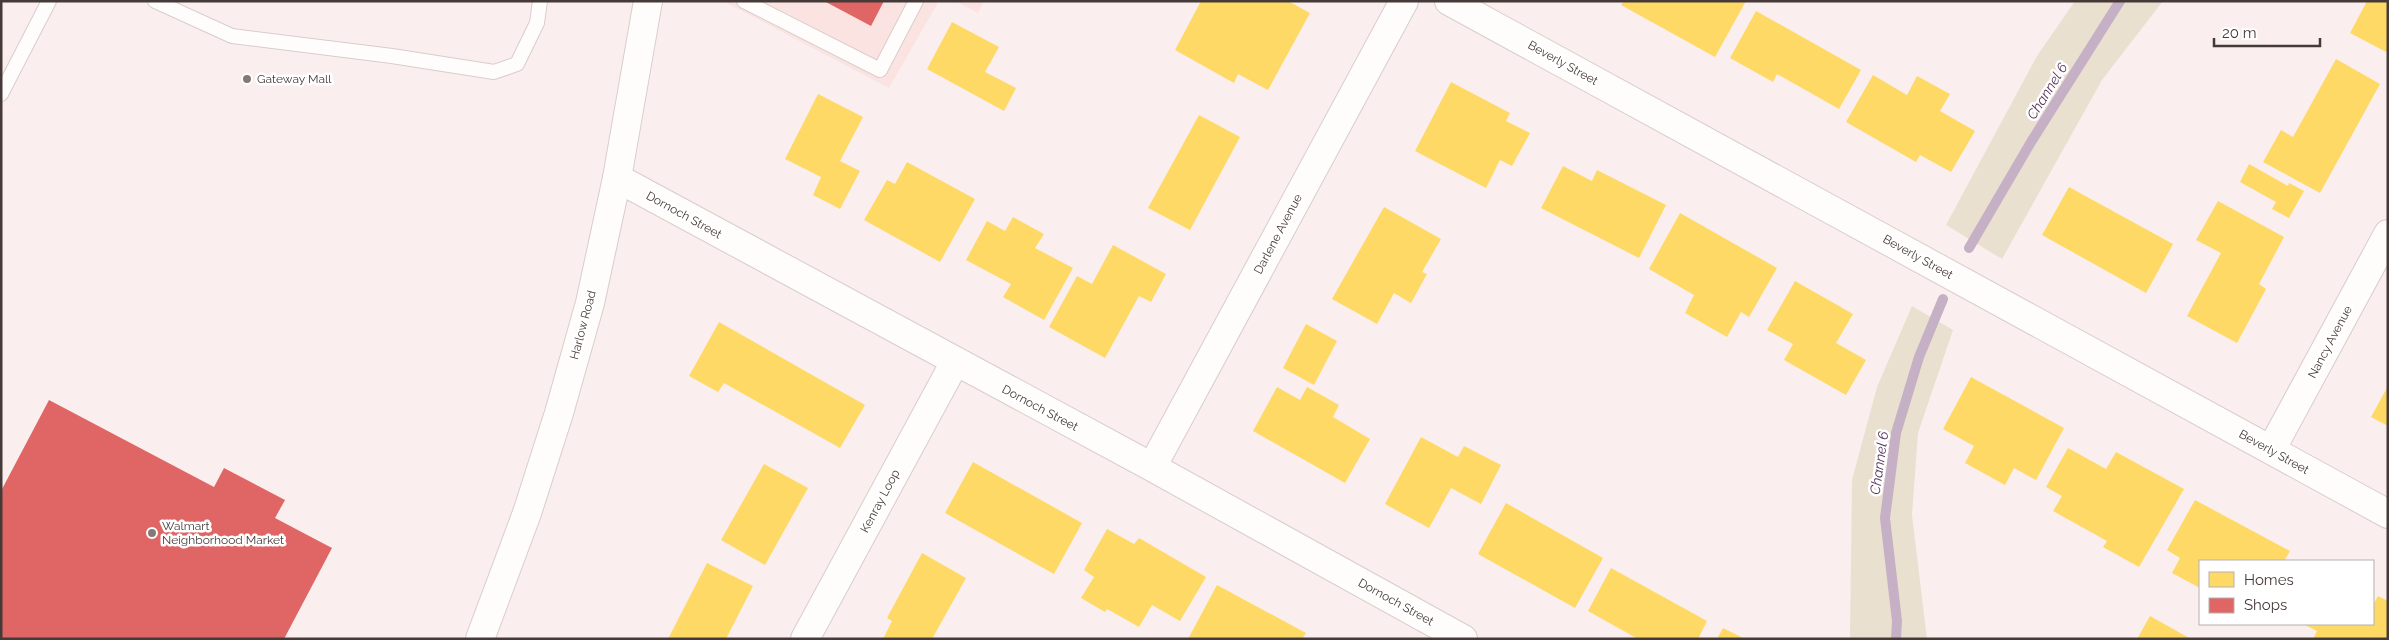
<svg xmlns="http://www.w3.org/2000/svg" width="2389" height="640" viewBox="0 0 2389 640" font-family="Raleway,sans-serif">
<rect width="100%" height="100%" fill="#faefee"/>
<path fill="#fbe3e1" d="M 723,1 L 939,1 L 889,88 Z
M 955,1 L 984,1 L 978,13 Z"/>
<path fill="#eae0d0" d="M 2075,1 L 2163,1 L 2102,80 L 2002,259 L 1946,225 L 2037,56 Z
M 1912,306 L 1953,330 L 1918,433 L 1912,515 L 1927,639 L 1850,639 L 1852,480 L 1877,387 Z"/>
<path fill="#ffd966" d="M 1201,1 L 1288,1 L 1310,13 L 1268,90 L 1238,74 L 1234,83 L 1175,50 Z
M 1624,1 L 1746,1 L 1715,57 L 1621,5 Z
M 2367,1 L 2388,1 L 2388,53 L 2350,33 Z
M 1756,11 L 1861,70 L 1839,109 L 1777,74 L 1773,82 L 1730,58 Z
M 952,22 L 999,47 L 985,72 L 1016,88 L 1004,111 L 927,69 Z
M 2336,59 L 2380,84 L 2320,193 L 2263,162 L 2281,130 L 2293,137 Z
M 1873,75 L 1907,95 L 1917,76 L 1950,94 L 1940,111 L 1975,131 L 1951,172 L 1920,155 L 1916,162 L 1846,122 Z
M 1451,82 L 1510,113 L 1506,121 L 1530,133 L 1512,166 L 1500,160 L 1486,188 L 1415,151 Z
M 818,94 L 863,117 L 840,161 L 860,171 L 840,209 L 813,195 L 821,177 L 785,159 Z
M 1199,115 L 1240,137 L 1190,230 L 1148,208 Z
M 907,162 L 975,199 L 940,262 L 864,220 L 887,180 L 895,184 Z
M 2249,164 L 2288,186 L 2289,183 L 2304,191 L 2289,218 L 2272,209 L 2276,202 L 2240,182 Z
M 1563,166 L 1592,181 L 1597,170 L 1666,205 L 1639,258 L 1541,208 Z
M 2069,187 L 2173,244 L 2146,293 L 2042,235 Z
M 2218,201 L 2284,237 L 2259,284 L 2266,289 L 2237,343 L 2187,316 L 2221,253 L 2196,240 Z
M 1384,207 L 1441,239 L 1422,272 L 1427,274 L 1411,303 L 1394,293 L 1377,324 L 1332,299 Z
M 1680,213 L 1777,268 L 1749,317 L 1741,312 L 1727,337 L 1685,313 L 1694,295 L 1649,269 Z
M 1013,217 L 1044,234 L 1035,248 L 1073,268 L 1044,320 L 1003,297 L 1011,284 L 966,260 L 987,221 L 1005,231 Z
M 1113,245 L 1166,274 L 1151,302 L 1139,296 L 1105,358 L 1049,327 L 1077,276 L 1092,284 Z
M 1795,281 L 1853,314 L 1836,343 L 1866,360 L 1846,395 L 1784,360 L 1793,344 L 1767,330 Z
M 719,322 L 865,405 L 840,448 L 724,383 L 718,392 L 689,376 Z
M 1306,324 L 1337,341 L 1314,385 L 1283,368 Z
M 1971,377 L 2064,428 L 2036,480 L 2014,468 L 2005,485 L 1965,463 L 1974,446 L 1943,429 Z
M 2388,386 L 2388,426 L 2371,417 Z
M 1277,387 L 1300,400 L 1307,387 L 1339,405 L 1333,417 L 1370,439 L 1345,483 L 1253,431 Z
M 1421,437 L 1458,457 L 1464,446 L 1501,465 L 1481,504 L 1451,488 L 1429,528 L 1385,504 Z
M 2068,448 L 2106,469 L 2116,452 L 2184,489 L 2139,567 L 2103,547 L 2107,541 L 2053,511 L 2062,496 L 2046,487 Z
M 973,462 L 1082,523 L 1054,574 L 945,513 Z
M 764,464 L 808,488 L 765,565 L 721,540 Z
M 2195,500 L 2290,551 L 2284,561 L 2200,561 L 2200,588 L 2172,573 L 2180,558 L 2167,550 Z
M 1506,503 L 1603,558 L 1575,608 L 1478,554 Z
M 1107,529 L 1134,544 L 1139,538 L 1206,577 L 1180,621 L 1152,605 L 1139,627 L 1107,609 L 1105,612 L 1081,598 L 1094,577 L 1084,570 Z
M 922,553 L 966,578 L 932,639 L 883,639 L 892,621 L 887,618 Z
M 707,563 L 753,586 L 726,639 L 668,639 Z
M 1611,568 L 1707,621 L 1698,639 L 1638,639 L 1588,611 Z
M 1217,585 L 1306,633 L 1302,639 L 1188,639 Z
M 2378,596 L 2388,601 L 2388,639 L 2313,639 L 2317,631 L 2303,624 L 2373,624 L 2373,605 Z
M 2150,616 L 2191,639 L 2137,639 Z
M 1723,628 L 1745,639 L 1717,639 Z"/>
<path fill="#e06666" d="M 824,1 L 884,1 L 871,26 Z
M 49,400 L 214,487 L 224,468 L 285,500 L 275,518 L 332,548 L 284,639 L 1,639 L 1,491 Z"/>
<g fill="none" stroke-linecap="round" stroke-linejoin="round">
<path stroke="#c6b0c5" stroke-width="10" d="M 1969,248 L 2031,142 L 2120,1
M 1896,639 L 1897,621 L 1885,518 L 1896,433 L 1919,357 L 1943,299"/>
<defs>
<path id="service" d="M 155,1 L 232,36 L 392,56 L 494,72 L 517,64 L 537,23 L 540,1
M 744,1 L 880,70 L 916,1
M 1,94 L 49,1"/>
<path id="minor" d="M 1449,1 L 2388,514
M 617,178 L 1152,467 L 1463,639
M 2271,450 L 2388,234
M 1152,467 L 1404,1
M 805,639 L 955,362"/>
<path id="secondary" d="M 480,639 L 527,513 L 559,413 L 590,303 L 617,178 L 648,1"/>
</defs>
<use href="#service" stroke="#d8cdcc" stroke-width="16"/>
<use href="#minor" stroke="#d8cdcc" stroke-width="30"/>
<use href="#secondary" stroke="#d8cdcc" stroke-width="30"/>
<use href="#service" stroke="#fefdfc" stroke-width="14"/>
<use href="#minor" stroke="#fefdfc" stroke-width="28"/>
<use href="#secondary" stroke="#fefdfc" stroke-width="28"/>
</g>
<g fill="#857978" stroke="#fff" stroke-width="2">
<circle cx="247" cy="79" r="5"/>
<circle cx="152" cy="533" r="5"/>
</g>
<g text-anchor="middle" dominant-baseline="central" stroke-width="5" stroke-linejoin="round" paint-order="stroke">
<g font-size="12" fill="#463a38" stroke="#fff">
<text transform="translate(1563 63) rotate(29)">Beverly Street</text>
<text transform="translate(684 215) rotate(29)">Dornoch Street</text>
<text transform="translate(1278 234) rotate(-62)">Darlene Avenue</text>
<text transform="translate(1918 257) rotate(29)">Beverly Street</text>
<text transform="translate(583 325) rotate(-75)">Harlow Road</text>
<text transform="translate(2330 342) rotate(-62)">Nancy Avenue</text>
<text transform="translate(1040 408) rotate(28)">Dornoch Street</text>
<text transform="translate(2274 452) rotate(29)">Beverly Street</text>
<text transform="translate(880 501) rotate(-62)">Kenray Loop</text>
<text transform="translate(1396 602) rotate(29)">Dornoch Street</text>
</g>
<g font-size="12" fill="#463a38" stroke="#fff" text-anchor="start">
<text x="257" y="79">Gateway Mall</text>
<text x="162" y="526">Walmart<tspan x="162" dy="14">Neighborhood Market</tspan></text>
</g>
<g font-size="14" font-style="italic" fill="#56325d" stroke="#fff">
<text transform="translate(2047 91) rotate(-58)">Channel 6</text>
<text transform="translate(1879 463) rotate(-82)">Channel 6</text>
</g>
</g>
<rect width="2389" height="640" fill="none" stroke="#463a38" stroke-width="5"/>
<rect x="2199" y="560" width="175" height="65" fill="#ffffff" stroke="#b5b0af"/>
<rect x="2209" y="572" width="25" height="15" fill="#ffd966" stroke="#b5b0af"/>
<text x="2244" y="585" font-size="15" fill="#463a38">Homes</text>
<rect x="2209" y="598" width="25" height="15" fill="#e06666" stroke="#b5b0af"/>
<text x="2244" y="610" font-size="15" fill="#463a38">Shops</text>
<path d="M2214 38v8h106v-8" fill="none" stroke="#463a38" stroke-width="2.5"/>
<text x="2222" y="38" font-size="15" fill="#463a38" stroke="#ffffff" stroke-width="4" paint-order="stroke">20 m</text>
</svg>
